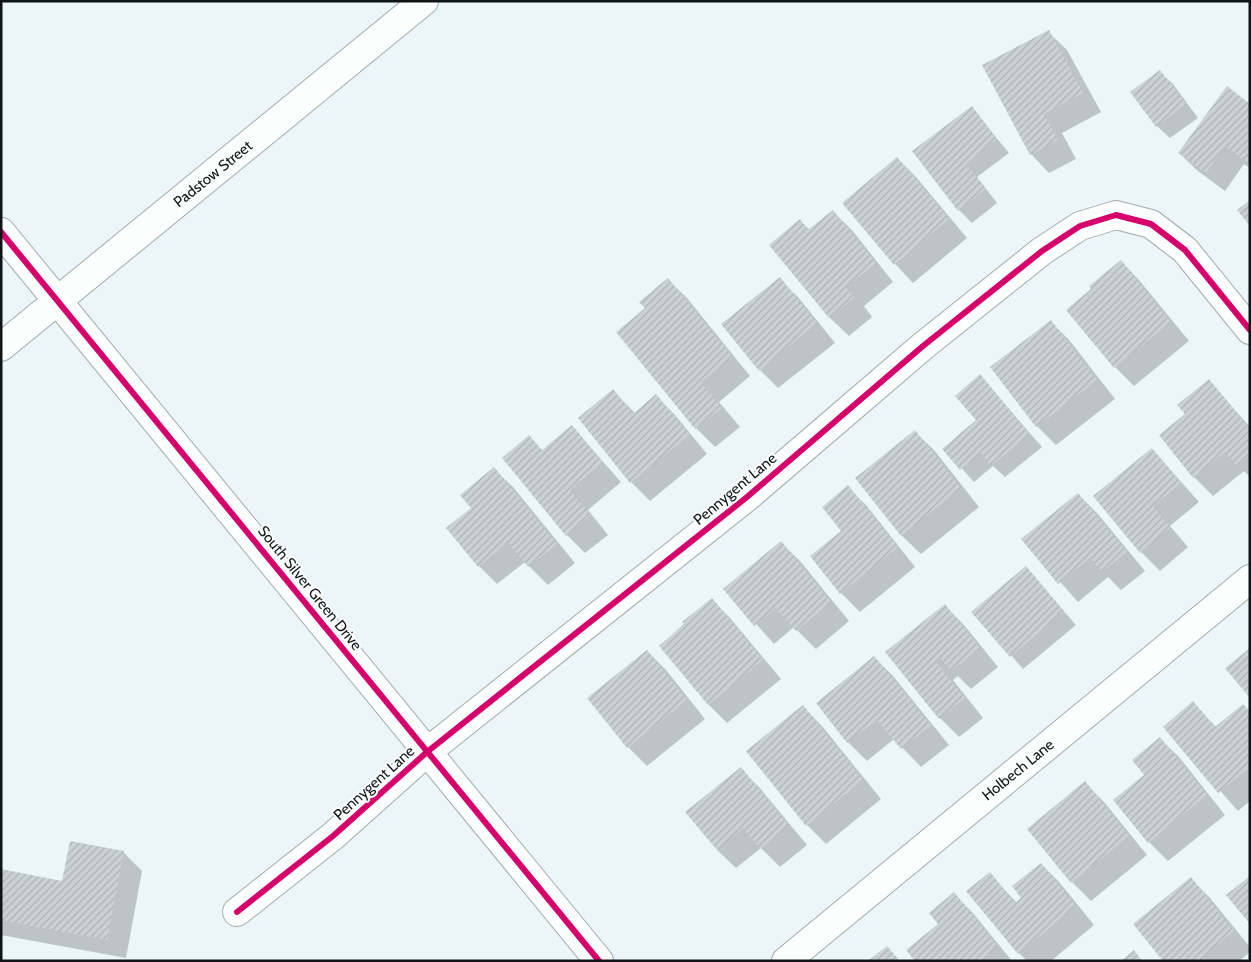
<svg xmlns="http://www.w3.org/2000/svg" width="1251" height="962" viewBox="0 0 1251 962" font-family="Cabin,sans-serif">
<defs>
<pattern id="building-hatch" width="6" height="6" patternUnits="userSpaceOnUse" patternTransform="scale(1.25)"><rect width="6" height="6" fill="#cad2d5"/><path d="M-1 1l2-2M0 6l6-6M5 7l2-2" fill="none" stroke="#acb3b6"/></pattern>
</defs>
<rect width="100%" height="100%" fill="#ecf5f8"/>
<path fill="#0003" d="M 1048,32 L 1067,50 L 1101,112 L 1062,133 L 1076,159 L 1049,173 L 1031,154 Z
M 1160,72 L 1173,84 L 1198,118 L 1170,138 L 1157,126 Z
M 1250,105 L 1250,168 L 1244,164 L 1225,191 L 1198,171 L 1179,153 Z
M 971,107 L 1009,153 L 977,177 L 997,203 L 972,223 L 959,210 Z
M 897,158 L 916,177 L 967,238 L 913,283 L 895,264 Z
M 833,212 L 852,230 L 893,282 L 864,306 L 872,317 L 849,336 L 830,318 L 771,245 L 800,221 L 810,230 Z
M 1121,261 L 1139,280 L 1189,341 L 1134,386 L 1115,367 L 1068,310 L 1093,290 Z
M 779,279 L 798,297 L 835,343 L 778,388 L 760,370 Z
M 668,280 L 687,298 L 750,376 L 719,402 L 740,427 L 715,447 L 696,428 L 618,332 L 647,308 Z
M 1051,322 L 1070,341 L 1115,399 L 1056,445 L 1037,426 Z
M 980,376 L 1042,447 L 1005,477 L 993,466 L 974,482 L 944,449 L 978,421 Z
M 1209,381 L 1250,427 L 1250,477 L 1244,471 L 1213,496 L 1194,477 L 1161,436 L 1187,415 Z
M 613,391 L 635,413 L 656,396 L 675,415 L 707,454 L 650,501 L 631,482 L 580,418 Z
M 572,427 L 621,482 L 588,510 L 608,535 L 585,553 L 567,535 L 529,437 L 543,451 Z
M 915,432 L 934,450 L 979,507 L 921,554 L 902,536 L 857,478 Z
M 1152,449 L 1199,502 L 1170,526 L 1188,547 L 1160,571 L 1141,552 Z
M 494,469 L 513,487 L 575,563 L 548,585 L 525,562 L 497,584 L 479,566 L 473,509 Z
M 847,487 L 866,505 L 915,567 L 860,612 L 841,593 L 812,556 L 843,531 Z
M 1078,494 L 1097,513 L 1145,571 L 1121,590 L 1108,577 L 1078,602 L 1023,540 Z
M 781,543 L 800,561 L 849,621 L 816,649 L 794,627 L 774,644 L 725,589 Z
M 1026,568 L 1076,625 L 1023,669 L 973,612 Z
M 711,599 L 730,618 L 781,679 L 727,723 L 709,705 L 660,646 Z
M 945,606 L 964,625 L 998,667 L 971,689 L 958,676 L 953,680 L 983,718 L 959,737 L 940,718 L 887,653 Z
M 647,651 L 666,670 L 705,719 L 647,766 L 628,747 L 589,698 Z
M 874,657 L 893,676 L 949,745 L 921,767 L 894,739 L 867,761 L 848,742 L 817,703 Z
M 1193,703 L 1217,728 L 1250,712 L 1250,801 L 1238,811 L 1164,727 Z
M 803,707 L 822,726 L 881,799 L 826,844 L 807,825 Z
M 1160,739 L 1179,757 L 1225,815 L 1168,861 L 1149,842 L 1115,800 L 1146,775 Z
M 740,769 L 759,787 L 807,845 L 780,867 L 761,848 L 736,868 L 717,850 Z
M 1085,783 L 1104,802 L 1147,855 L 1091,901 L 1072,882 L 1028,829 Z
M 123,852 L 142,871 L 126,958 L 1,935 L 1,870 L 63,882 Z
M 1041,864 L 1060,883 L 1094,925 L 1051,961 L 1027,961 L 1019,953 L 990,874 L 1017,903 L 1023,898 Z
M 1191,879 L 1210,898 L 1250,947 L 1250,952 L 1239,961 L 1164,961 Z
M 954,894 L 973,913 L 1012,961 L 916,961 L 940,924 Z"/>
<path fill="url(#building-hatch)" d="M 1049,30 L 1083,93 L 1044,114 L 1058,140 L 1030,155 L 982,65 Z
M 1160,70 L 1186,104 L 1156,127 L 1130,92 Z
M 1227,86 L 1250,104 L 1250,164 L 1225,146 L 1206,173 L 1178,153 Z
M 972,106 L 997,139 L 966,164 L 986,189 L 958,211 L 912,151 Z
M 897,157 L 949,219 L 894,265 L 842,203 Z
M 1250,200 L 1250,226 L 1237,210 Z
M 833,210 L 876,263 L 846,287 L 854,298 L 829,318 L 769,245 L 800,219 L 808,230 Z
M 1121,260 L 1171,322 L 1114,368 L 1066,310 L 1091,289 L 1089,286 Z
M 780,277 L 817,323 L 759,371 L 721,324 Z
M 668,278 L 733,357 L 701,382 L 722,408 L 695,429 L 616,332 L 645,308 L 639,302 Z
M 1051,320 L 1097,380 L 1036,427 L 990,367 Z
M 980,374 L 1030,434 L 991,466 L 981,453 L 960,470 L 942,449 L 976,420 L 955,396 Z
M 1209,379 L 1250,429 L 1250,456 L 1237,466 L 1225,452 L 1193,478 L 1159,435 L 1185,414 L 1177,405 Z
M 613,389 L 633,414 L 656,394 L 690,435 L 630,483 L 578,418 Z
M 572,425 L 603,462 L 570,490 L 591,515 L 566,536 L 502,458 L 529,435 L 542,450 Z
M 915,430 L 961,488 L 901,536 L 855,478 Z
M 1152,448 L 1181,483 L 1153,506 L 1170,528 L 1140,553 L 1093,496 Z
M 494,467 L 557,544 L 528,567 L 508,542 L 478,567 L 446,528 L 471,508 L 460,495 Z
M 848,485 L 898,547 L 840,594 L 810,556 L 841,531 L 822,507 Z
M 1078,493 L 1127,552 L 1102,572 L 1090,558 L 1058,584 L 1021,539 Z
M 781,541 L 831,602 L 796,631 L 776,608 L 754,626 L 723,589 Z
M 1026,566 L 1064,611 L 1010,657 L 971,612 Z
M 712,598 L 763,660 L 708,705 L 659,646 L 685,624 L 682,622 Z
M 945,604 L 980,648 L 951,671 L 939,657 L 935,661 L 965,698 L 939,719 L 885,652 Z
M 1250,648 L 1250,698 L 1225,668 Z
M 647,650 L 687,700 L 627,748 L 587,698 Z
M 874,656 L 931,725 L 901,749 L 877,720 L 847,743 L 816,703 Z
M 1193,701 L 1215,727 L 1243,704 L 1250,712 L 1250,767 L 1218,793 L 1163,727 Z
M 803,705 L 863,780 L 806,826 L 746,751 Z
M 1160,737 L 1207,795 L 1148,843 L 1113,800 L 1144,775 L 1132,760 Z
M 741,767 L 789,826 L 760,849 L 743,828 L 717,850 L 685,812 Z
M 1085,781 L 1129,836 L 1071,883 L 1027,829 Z
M 70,841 L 124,851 L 107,940 L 1,920 L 1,869 L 62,881 Z
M 1041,863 L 1076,906 L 1018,954 L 966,891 L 990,872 L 1015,903 L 1021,898 L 1012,886 Z
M 1250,876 L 1250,924 L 1226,895 Z
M 1191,877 L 1234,931 L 1202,957 L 1206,961 L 1163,961 L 1133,924 Z
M 954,892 L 998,946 L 981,961 L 915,961 L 906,950 L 938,924 L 929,913 Z
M 887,946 L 900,961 L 868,961 Z
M 1134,950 L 1142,961 L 1121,961 Z"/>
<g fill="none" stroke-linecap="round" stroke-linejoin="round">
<defs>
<path id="minor" d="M 1,232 L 599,961
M 1,347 L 424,1
M 237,912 L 333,836 L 427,752 L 747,497 L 923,346 L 1042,251 L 1080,226 L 1116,215 L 1151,224 L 1185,250 L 1250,330
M 786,961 L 1250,579"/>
</defs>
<use href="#minor" stroke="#a4abad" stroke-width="30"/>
<use href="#minor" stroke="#fcfefe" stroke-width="28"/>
<defs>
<path id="cycleway" d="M 1,232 L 599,961
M 237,912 L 333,836 L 427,752 L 747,497 L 923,346 L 1042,251 L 1080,226 L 1116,215 L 1151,224 L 1185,250 L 1250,330"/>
</defs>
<use href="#cycleway" stroke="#fff" stroke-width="9"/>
<use href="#cycleway" stroke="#d6006c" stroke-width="6"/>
</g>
<g text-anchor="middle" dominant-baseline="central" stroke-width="4" stroke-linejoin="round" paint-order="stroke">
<g font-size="15" fill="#0f1517" stroke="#fff">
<text transform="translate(213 174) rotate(-39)">Padstow Street</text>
<text transform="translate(735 489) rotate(-40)">Pennygent Lane</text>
<text transform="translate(310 588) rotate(51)">South Silver Green Drive</text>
<text transform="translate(1018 770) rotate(-39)">Holbech Lane</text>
<text transform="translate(374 783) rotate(-42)">Pennygent Lane</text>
</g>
</g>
<rect width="1251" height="962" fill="none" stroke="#0f1517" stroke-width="5"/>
</svg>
